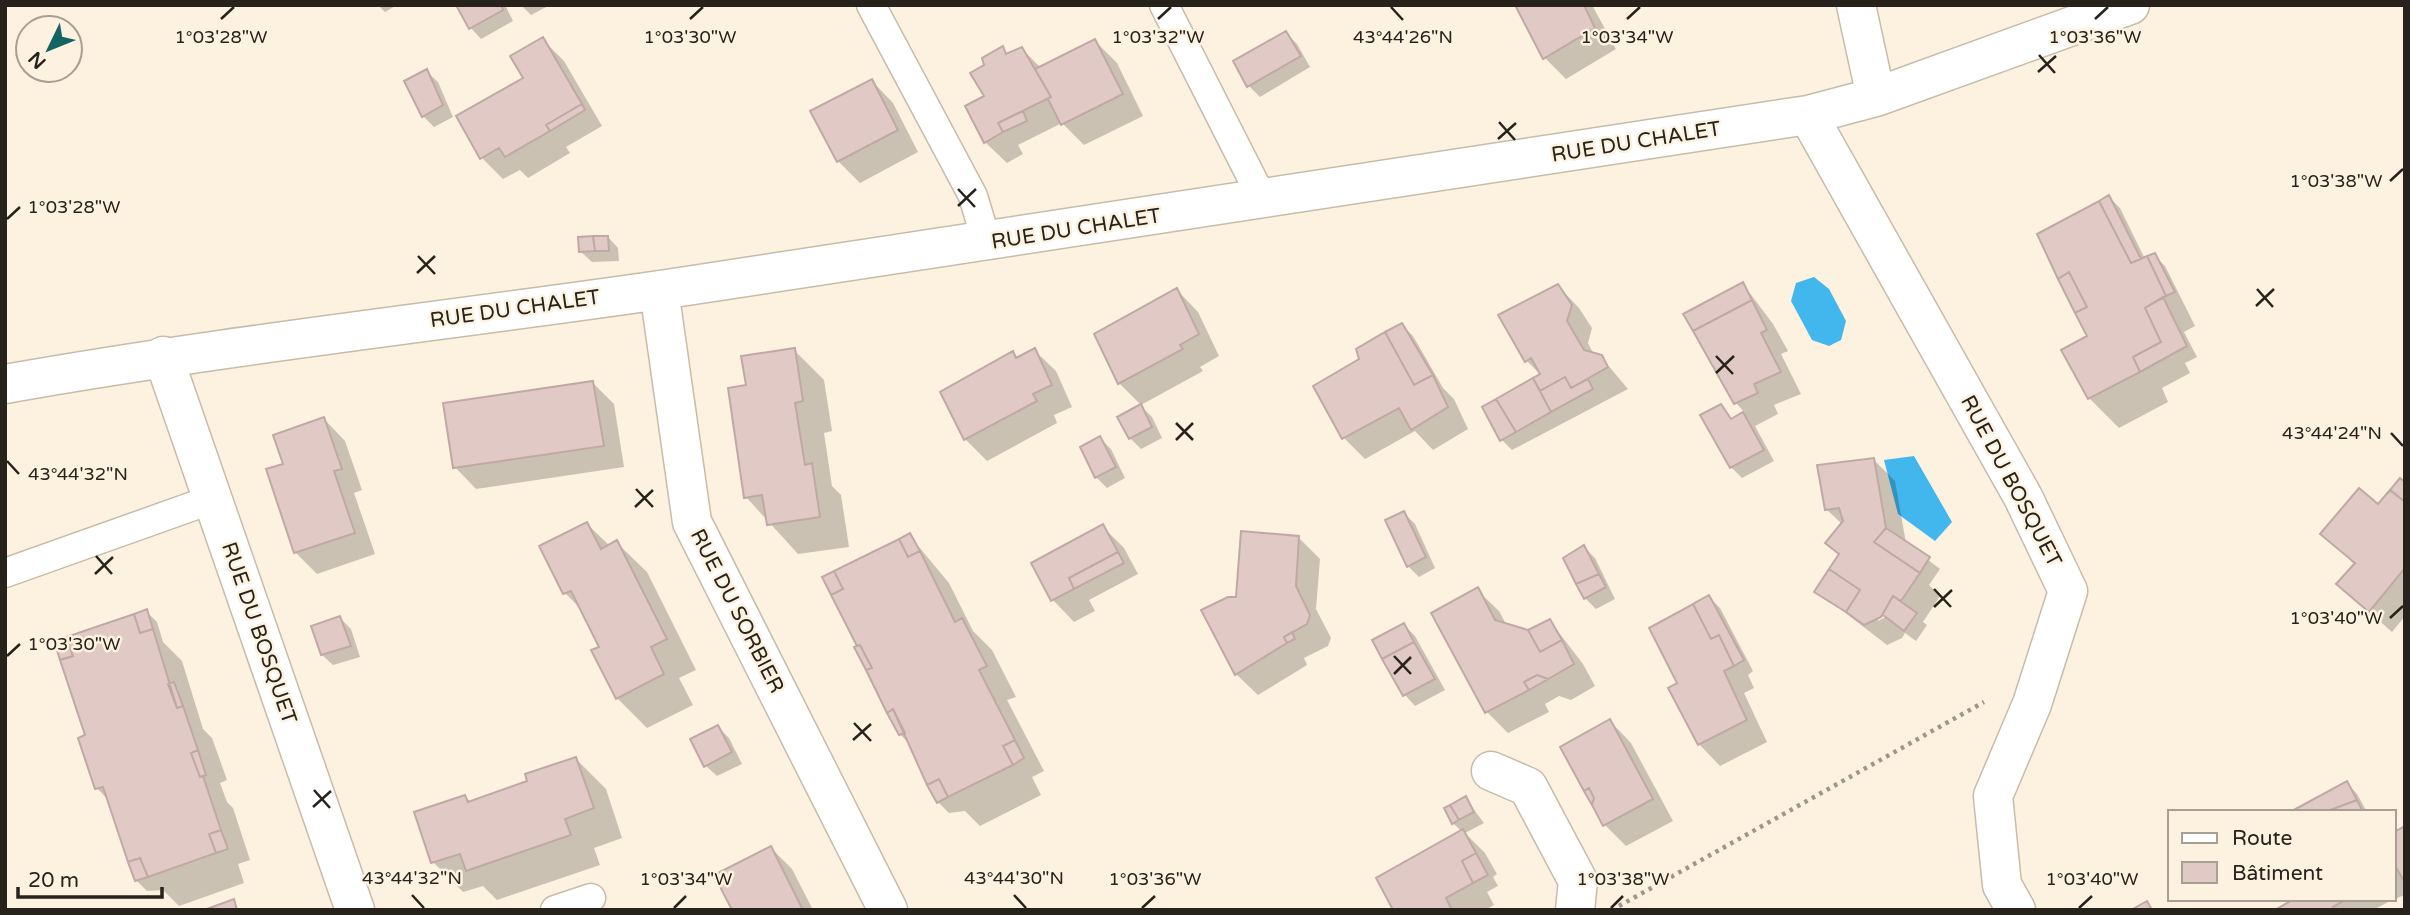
<svg xmlns="http://www.w3.org/2000/svg" width="2410" height="915" viewBox="0 0 2410 915" font-family="'Varela Round',sans-serif">
<rect width="100%" height="100%" fill="#fdf2e0"/>
<path fill="#41b7ee" d="M 1814,277 L 1829,289 L 1846,321 L 1841,340 L 1829,346 L 1812,340 L 1791,301 L 1796,283 Z
M 1914,456 L 1952,522 L 1935,541 L 1898,514 L 1884,460 Z"/>
<path fill="#0003" fill-rule="evenodd" d="M 378,5 L 397,5 L 385,12 Z
M 458,5 L 505,5 L 513,21 L 481,39 L 471,28 Z
M 521,5 L 550,5 L 531,15 Z
M 1517,5 L 1592,5 L 1616,49 L 1566,79 L 1545,58 Z
M 1286,33 L 1297,44 L 1310,67 L 1260,97 L 1249,86 L 1235,61 Z
M 542,39 L 564,61 L 602,126 L 566,147 L 570,153 L 528,178 L 520,170 L 503,179 L 482,158 L 458,117 L 525,78 Z
M 1095,41 L 1117,63 L 1143,116 L 1084,145 L 1062,123 L 1018,145 L 1023,154 L 1007,163 L 985,142 L 986,66 L 1003,49 L 1009,55 L 1022,49 L 1041,68 Z
M 427,72 L 438,82 L 453,117 L 434,127 L 423,116 Z
M 872,81 L 893,103 L 918,152 L 860,183 L 838,161 Z
M 2109,197 L 2120,208 L 2145,259 L 2154,255 L 2165,266 L 2195,326 L 2184,332 L 2197,357 L 2185,363 L 2190,373 L 2162,388 L 2168,402 L 2119,428 L 2089,398 L 2089,337 Z
M 608,237 L 618,248 L 619,261 L 592,262 L 581,252 Z
M 1743,284 L 1773,324 L 1788,351 L 1781,354 L 1801,394 L 1774,405 L 1778,414 L 1755,426 L 1774,461 L 1742,478 L 1731,467 L 1721,406 L 1733,420 L 1745,413 L 1736,403 L 1686,314 Z
M 1558,286 L 1579,308 L 1592,328 L 1588,343 L 1594,355 L 1601,357 L 1628,389 L 1512,450 L 1501,439 L 1533,380 L 1541,375 L 1527,361 Z
M 1177,290 L 1198,312 L 1219,356 L 1200,367 L 1203,371 L 1141,405 L 1119,383 Z
M 1402,325 L 1413,336 L 1443,388 L 1454,399 L 1468,429 L 1433,450 L 1415,431 L 1365,459 L 1343,437 Z
M 794,350 L 824,380 L 832,431 L 824,433 L 832,486 L 841,495 L 849,547 L 798,554 L 746,497 L 748,387 Z
M 1034,350 L 1056,371 L 1072,407 L 1054,415 L 1057,423 L 987,461 L 965,439 L 1012,353 L 1018,359 Z
M 593,383 L 614,404 L 624,467 L 476,489 L 455,467 Z
M 1141,406 L 1152,417 L 1162,438 L 1141,449 L 1130,438 Z
M 324,419 L 345,441 L 362,490 L 354,493 L 375,554 L 317,574 L 295,552 L 285,465 Z
M 1100,438 L 1111,449 L 1125,478 L 1107,488 L 1096,477 L 1082,448 Z
M 1873,459 L 1895,481 L 1906,543 L 1940,569 L 1929,585 L 1940,596 L 1923,622 L 1927,625 L 1916,641 L 1905,633 L 1902,638 L 1887,645 L 1817,591 L 1840,555 L 1842,524 L 1826,509 ZM 1888,612 L 1889,615 L 1878,621 L 1878,617 Z
M 2405,484 L 2405,616 L 2392,632 L 2338,584 L 2355,565 L 2323,534 L 2378,506 Z
M 1404,513 L 1415,524 L 1435,568 L 1419,577 L 1408,566 Z
M 587,524 L 610,546 L 617,543 L 647,572 L 696,670 L 679,678 L 693,705 L 647,728 L 617,698 L 601,648 L 584,612 L 565,593 L 541,547 Z
M 1103,527 L 1124,548 L 1138,574 L 1089,600 L 1095,611 L 1074,622 L 1053,600 Z
M 909,535 L 949,583 L 973,631 L 992,650 L 1016,697 L 1007,700 L 1044,771 L 1032,777 L 1041,795 L 980,826 L 965,811 L 949,813 L 938,802 L 911,746 L 900,734 Z
M 1298,537 L 1320,559 L 1316,609 L 1331,638 L 1328,646 L 1304,658 L 1307,665 L 1258,695 L 1236,674 L 1237,598 Z
M 1584,547 L 1595,558 L 1615,599 L 1596,609 L 1585,598 Z
M 1477,590 L 1499,611 L 1507,626 L 1529,632 L 1550,621 L 1583,664 L 1595,686 L 1571,700 L 1559,696 L 1545,704 L 1549,712 L 1508,733 L 1487,712 Z
M 1709,597 L 1720,608 L 1753,671 L 1748,675 L 1754,688 L 1744,693 L 1767,742 L 1720,766 L 1699,744 L 1679,683 Z
M 146,611 L 157,622 L 163,642 L 182,661 L 203,729 L 212,738 L 227,780 L 220,783 L 227,802 L 233,808 L 250,860 L 238,864 L 244,883 L 179,906 L 163,890 L 147,891 L 136,880 L 109,801 L 97,788 L 87,736 Z
M 340,618 L 351,629 L 360,657 L 333,665 L 322,655 Z
M 1404,625 L 1415,636 L 1445,690 L 1415,706 L 1405,695 Z
M 1610,721 L 1631,743 L 1673,821 L 1626,846 L 1605,825 Z
M 718,727 L 729,738 L 742,764 L 717,776 L 706,766 Z
M 576,759 L 606,789 L 622,838 L 594,848 L 600,865 L 497,900 L 483,886 L 463,892 L 433,862 L 465,797 L 471,803 L 529,783 Z
M 2347,783 L 2357,794 L 2367,812 L 2293,812 Z
M 1465,798 L 1484,823 L 1465,833 L 1485,853 L 1497,874 L 1493,877 L 1498,886 L 1487,892 L 1494,905 L 1485,910 L 1395,910 L 1462,832 L 1453,823 Z
M 2405,828 L 2405,895 L 2394,899 L 2394,834 Z
M 771,848 L 792,869 L 813,910 L 733,910 Z
M 2297,899 L 2394,899 L 2373,910 L 2278,910 Z"/>
<path fill="#e1c9c5" stroke="#c0a9a5" stroke-width="2" d="M 456,5 L 501,5 L 503,10 L 469,29 Z
M 1515,5 L 1584,5 L 1595,28 L 1543,59 Z
M 1286,31 L 1301,56 L 1247,87 L 1233,61 Z
M 543,37 L 582,104 L 546,125 L 550,131 L 505,157 L 499,148 L 480,159 L 456,116 L 523,78 L 510,56 Z
M 1095,39 L 1123,94 L 1061,125 L 1048,99 L 1051,97 L 1035,69 Z
M 1003,46 L 1006,54 L 1022,47 L 1051,97 L 998,123 L 1003,132 L 984,143 L 965,106 L 984,96 L 970,73 L 984,65 L 982,58 Z
M 427,69 L 443,105 L 422,117 L 404,81 Z
M 872,79 L 898,130 L 837,162 L 810,111 Z
M 582,104 L 585,110 L 550,131 L 546,125 Z
M 1023,111 L 1027,121 L 1003,132 L 998,123 Z
M 2109,195 L 2141,259 L 2131,263 L 2099,201 Z
M 2099,201 L 2131,263 L 2147,256 L 2166,296 L 2145,308 L 2161,342 L 2133,357 L 2140,372 L 2088,399 L 2061,350 L 2087,336 L 2075,313 L 2087,307 L 2069,272 L 2058,279 L 2037,234 Z
M 593,236 L 608,236 L 609,251 L 595,251 Z
M 593,236 L 595,251 L 579,252 L 578,237 Z
M 2155,253 L 2175,292 L 2166,296 L 2147,256 Z
M 2069,272 L 2087,307 L 2075,313 L 2058,279 Z
M 1743,282 L 1752,300 L 1693,331 L 1683,314 Z
M 1558,284 L 1572,305 L 1567,321 L 1584,350 L 1602,355 L 1608,367 L 1571,388 L 1565,377 L 1540,391 L 1533,378 L 1540,374 L 1531,358 L 1525,362 L 1498,315 Z
M 1177,288 L 1199,334 L 1180,345 L 1183,349 L 1118,384 L 1094,334 Z
M 2163,297 L 2187,346 L 2140,372 L 2133,357 L 2161,342 L 2145,308 Z
M 1752,300 L 1767,330 L 1761,333 L 1781,372 L 1754,384 L 1758,393 L 1734,404 L 1693,331 Z
M 1402,323 L 1433,375 L 1414,385 L 1385,332 Z
M 1385,332 L 1414,385 L 1433,375 L 1448,407 L 1411,430 L 1399,408 L 1342,439 L 1313,386 L 1359,359 L 1356,349 Z
M 795,348 L 803,401 L 795,403 L 805,465 L 812,463 L 820,517 L 767,525 L 762,495 L 744,498 L 728,388 L 746,385 L 741,356 Z
M 1035,348 L 1052,385 L 1033,394 L 1037,401 L 964,440 L 940,392 L 1013,351 L 1016,358 Z
M 1565,377 L 1571,388 L 1588,379 L 1593,389 L 1551,412 L 1540,391 Z
M 1533,378 L 1551,412 L 1516,432 L 1496,399 Z
M 593,381 L 604,446 L 453,468 L 443,403 Z
M 1496,399 L 1516,432 L 1500,441 L 1482,407 Z
M 1141,404 L 1152,427 L 1129,439 L 1117,417 Z
M 1721,404 L 1731,419 L 1743,412 L 1764,450 L 1730,468 L 1700,415 Z
M 324,417 L 342,469 L 334,471 L 355,533 L 294,553 L 266,469 L 283,464 L 273,435 Z
M 1100,436 L 1116,467 L 1095,478 L 1080,447 Z
M 1874,458 L 1886,528 L 1874,542 L 1920,573 L 1901,601 L 1893,596 L 1881,617 L 1864,625 L 1846,612 L 1860,590 L 1829,569 L 1839,554 L 1825,543 L 1843,521 L 1839,508 L 1825,510 L 1817,465 Z
M 2400,478 L 2405,482 L 2405,502 L 2390,490 Z
M 2359,488 L 2378,504 L 2390,490 L 2405,502 L 2405,568 L 2369,612 L 2336,584 L 2355,563 L 2320,534 Z
M 1404,511 L 1426,557 L 1407,567 L 1385,520 Z
M 587,522 L 601,549 L 617,540 L 667,639 L 651,647 L 664,674 L 616,699 L 591,650 L 599,647 L 571,591 L 563,594 L 539,546 Z
M 1103,524 L 1118,552 L 1069,578 L 1074,589 L 1051,601 L 1031,563 Z
M 1886,528 L 1930,557 L 1920,573 L 1874,542 Z
M 1241,531 L 1299,536 L 1296,586 L 1310,615 L 1307,624 L 1284,637 L 1287,643 L 1235,675 L 1201,610 L 1228,597 L 1236,597 Z
M 910,533 L 920,551 L 908,557 L 899,539 Z
M 899,539 L 908,557 L 920,551 L 955,622 L 962,618 L 987,666 L 979,670 L 1015,740 L 1003,746 L 1013,765 L 948,797 L 939,779 L 927,785 L 893,709 L 887,713 L 866,670 L 872,668 L 860,645 L 857,646 L 831,595 L 843,589 L 834,571 Z
M 1584,545 L 1599,574 L 1576,584 L 1563,558 Z
M 1118,552 L 1124,563 L 1074,589 L 1069,578 Z
M 1829,569 L 1860,590 L 1846,612 L 1814,592 Z
M 834,571 L 843,589 L 831,595 L 822,577 Z
M 1599,574 L 1606,587 L 1584,599 L 1576,584 Z
M 1478,587 L 1495,620 L 1528,630 L 1540,652 L 1562,640 L 1574,664 L 1548,679 L 1537,675 L 1524,682 L 1529,690 L 1485,713 L 1431,613 Z
M 1709,595 L 1744,660 L 1734,666 L 1719,635 L 1711,639 L 1693,604 Z
M 1893,596 L 1917,613 L 1904,631 L 1883,615 L 1881,617 Z
M 1693,604 L 1711,639 L 1719,635 L 1734,666 L 1724,671 L 1747,720 L 1698,745 L 1668,688 L 1677,683 L 1649,628 Z
M 147,609 L 153,629 L 140,633 L 134,614 Z
M 134,614 L 140,633 L 153,629 L 177,708 L 183,706 L 198,750 L 191,753 L 200,777 L 203,776 L 221,830 L 209,834 L 216,853 L 148,877 L 140,858 L 128,862 L 103,787 L 95,789 L 78,738 L 85,735 L 60,660 L 73,656 L 66,637 Z
M 340,616 L 351,646 L 321,655 L 311,626 Z
M 1550,619 L 1562,640 L 1540,652 L 1528,630 Z
M 1404,623 L 1414,642 L 1382,659 L 1372,640 Z
M 1292,632 L 1295,639 L 1287,643 L 1284,637 Z
M 66,637 L 73,656 L 60,660 L 54,641 Z
M 1414,642 L 1435,679 L 1403,696 L 1382,659 Z
M 860,645 L 872,668 L 866,670 L 854,647 Z
M 1537,675 L 1548,679 L 1529,690 L 1524,682 Z
M 174,682 L 183,706 L 177,708 L 168,684 Z
M 893,709 L 905,733 L 899,735 L 887,713 Z
M 1610,719 L 1653,799 L 1603,826 L 1592,805 L 1594,798 L 1589,788 L 1584,791 L 1560,747 Z
M 718,725 L 732,752 L 704,767 L 690,739 Z
M 1015,740 L 1024,758 L 1013,765 L 1003,746 Z
M 198,750 L 206,775 L 200,777 L 191,753 Z
M 576,757 L 594,808 L 565,819 L 571,835 L 466,871 L 460,854 L 431,863 L 414,812 L 465,795 L 468,802 L 527,781 L 525,774 Z
M 939,779 L 948,797 L 937,803 L 927,785 Z
M 2347,781 L 2357,800 L 2325,812 L 2290,812 Z
M 1589,788 L 1594,798 L 1592,805 L 1584,791 Z
M 1466,796 L 1474,812 L 1459,820 L 1450,805 Z
M 2357,800 L 2363,812 L 2325,812 Z
M 1450,805 L 1459,820 L 1452,824 L 1444,808 Z
M 2405,826 L 2405,881 L 2404,881 L 2394,864 L 2394,832 Z
M 1463,829 L 1476,853 L 1462,861 L 1473,883 L 1446,898 L 1452,910 L 1393,910 L 1376,878 Z
M 221,830 L 228,849 L 216,853 L 209,834 Z
M 771,846 L 803,910 L 732,910 L 714,875 Z
M 1476,853 L 1488,875 L 1473,883 L 1462,861 Z
M 140,858 L 148,877 L 135,881 L 128,862 Z
M 234,899 L 237,910 L 204,910 Z
M 2294,899 L 2345,899 L 2345,900 L 2333,907 L 2334,910 L 2275,910 Z
M 2147,901 L 2152,910 L 2131,910 Z"/>
<g fill="none" stroke-linecap="round" stroke-linejoin="round">
<defs>
<path id="lane" d="M 871,5 L 973,196 L 987,243
M 1164,5 L 1263,200
M 5,573 L 213,499
M 555,910 L 591,898"/>
<path id="street" d="M 1856,5 L 1876,97
M 1808,115 L 2023,497 L 2068,591 L 2032,704 L 1993,796 L 2002,885 L 2016,910
M 659,290 L 692,522 L 888,910
M 163,356 L 355,910
M 5,384 C 225,345 446,321 667,289 C 1048,234 1428,174 1808,115 L 1876,97 L 2130,5
M 1491,771 L 1528,787 L 1578,881 L 1575,910"/>
</defs>
<use href="#lane" stroke="#c6bcaa" stroke-width="31"/>
<use href="#street" stroke="#c6bcaa" stroke-width="41"/>
<path stroke="#9e9689" stroke-width="4.5" stroke-dasharray="3.5 5" stroke-linecap="butt" d="M 1619,906 L 1984,702"/>
<use href="#lane" stroke="#fff" stroke-width="28"/>
<use href="#street" stroke="#fff" stroke-width="38"/>
</g>
<path fill="none" stroke="#27231c" stroke-width="2.5" d="M 1391,7 L 1403,20M 221,19 L 234,7M 690,19 L 703,7M 1158,19 L 1171,7M 1627,19 L 1640,7M 2095,19 L 2108,7M 2039,55 L 2055,73M 2038,72 L 2056,56M 1499,122 L 1515,140M 1498,139 L 1516,123M 2390,181 L 2403,169M 958,189 L 975,207M 958,206 L 976,189M 7,219 L 20,207M 418,256 L 435,274M 417,273 L 435,256M 2257,289 L 2273,307M 2256,306 L 2274,289M 1716,356 L 1733,374M 1716,373 L 1734,356M 1176,423 L 1193,440M 2391,433 L 2403,446M 1176,440 L 1193,423M 7,461 L 19,474M 636,489 L 653,507M 635,507 L 653,490M 96,556 L 112,574M 95,574 L 113,557M 1934,589 L 1951,607M 1934,607 L 1952,590M 2390,618 L 2403,606M 7,656 L 20,644M 1394,656 L 1411,674M 1394,674 L 1411,657M 854,723 L 871,741M 853,740 L 871,724M 314,790 L 330,808M 313,807 L 331,791M 412,895 L 424,908M 1014,895 L 1026,908M 674,908 L 686,896M 1142,908 L 1155,896M 1611,908 L 1623,896M 2079,908 L 2092,896"/>
<g text-anchor="middle" dominant-baseline="central" stroke-width="5" stroke-linejoin="round" paint-order="stroke">
<g font-size="21" fill="#27231c" stroke="#fdf2e0">
<text transform="translate(1636 142) rotate(-9)">RUE DU CHALET</text>
<text transform="translate(1076 229) rotate(-9)">RUE DU CHALET</text>
<text transform="translate(515 309) rotate(-8)">RUE DU CHALET</text>
<text transform="translate(2011 481) rotate(62)">RUE DU BOSQUET</text>
<text transform="translate(737 611) rotate(63)">RUE DU SORBIER</text>
<text transform="translate(259 633) rotate(71)">RUE DU BOSQUET</text>
</g>
</g>
<g font-size="18" text-anchor="middle" fill="#27231c" stroke="#fdf2e0" stroke-width="5" stroke-linejoin="round" paint-order="stroke">
<text x="221" y="43">1°03'28"W</text>
<text x="690" y="43">1°03'30"W</text>
<text x="1158" y="43">1°03'32"W</text>
<text x="1627" y="43">1°03'34"W</text>
<text x="2095" y="43">1°03'36"W</text>
<text x="1403" y="43">43°44'26"N</text>
<text x="2336" y="187">1°03'38"W</text>
<text x="74" y="213">1°03'28"W</text>
<text x="2332" y="439">43°44'24"N</text>
<text x="78" y="480">43°44'32"N</text>
<text x="2336" y="624">1°03'40"W</text>
<text x="74" y="650">1°03'30"W</text>
<text x="412" y="884">43°44'32"N</text>
<text x="1014" y="884">43°44'30"N</text>
<text x="686" y="885">1°03'34"W</text>
<text x="1155" y="885">1°03'36"W</text>
<text x="1623" y="885">1°03'38"W</text>
<text x="2092" y="885">1°03'40"W</text>
</g>
<rect width="2410" height="915" fill="none" stroke="#27231c" stroke-width="14"/>
<rect x="2168" y="810" width="228" height="91" fill="#fdf2e0" stroke="#a79f92" stroke-width="2"/>
<rect x="2182" y="833" width="35" height="10" fill="#ffffff" stroke="#a79f92" stroke-width="2"/>
<text x="2232" y="845" font-size="21" fill="#27231c">Route</text>
<rect x="2182" y="862" width="35" height="21" fill="#e1c9c5" stroke="#a79f92" stroke-width="2"/>
<text x="2232" y="880" font-size="21" fill="#27231c">Bâtiment</text>
<g transform="translate(49 49) rotate(227)"><circle r="33" fill="#fdf2e0" stroke="#a79f92" stroke-width="2"/>
<path d="M0-5L12 26L0 18L-12 26Z" fill="#146464"/>
<text y="-10" font-size="19" font-weight="bold" text-anchor="middle" fill="#27231c">N</text>
</g>
<path d="M18 887v10h144v-10" fill="none" stroke="#27231c" stroke-width="3.5"/>
<text x="28" y="887" font-size="21" fill="#27231c" stroke="#fdf2e0" stroke-width="5" paint-order="stroke">20 m</text>
</svg>
